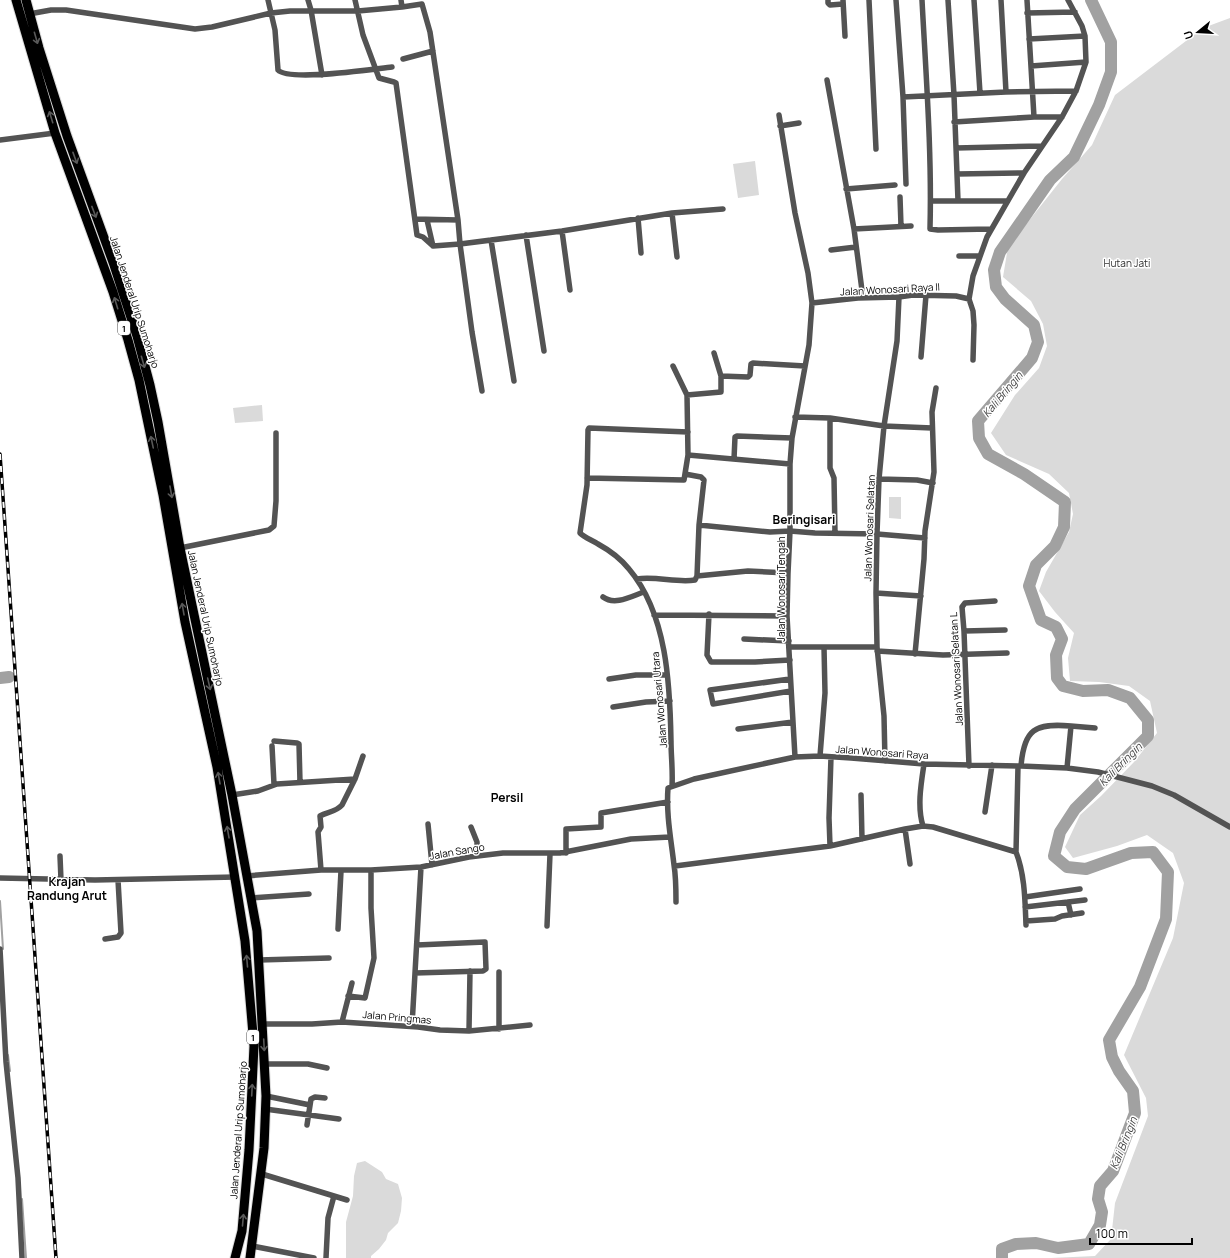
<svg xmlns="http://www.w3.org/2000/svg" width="1230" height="1258" viewBox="0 0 1230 1258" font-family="Manrope,sans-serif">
<rect width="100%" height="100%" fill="#fff"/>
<path fill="#dadada" d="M 1230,18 L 1230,1258 L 1051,1258 L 1095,1256 L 1111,1239 L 1115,1203 L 1148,1116 L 1146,1098 L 1124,1055 L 1173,938 L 1184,883 L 1173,853 L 1147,835 L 1117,846 L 1073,858 L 1065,847 L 1080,815 L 1101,796 L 1134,762 L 1157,733 L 1150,701 L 1129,686 L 1099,682 L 1070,681 L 1068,658 L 1074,633 L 1055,612 L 1039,591 L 1046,572 L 1069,532 L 1073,514 L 1069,493 L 1049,474 L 1006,455 L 991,433 L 1015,395 L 1039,368 L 1047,346 L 1043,324 L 1031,301 L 1003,277 L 1008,247 L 1062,179 L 1092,145 L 1115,95 L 1203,28 Z
M 755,161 L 759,195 L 738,198 L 733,164 Z
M 262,405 L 263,421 L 235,423 L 233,408 Z
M 889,497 L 901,497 L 901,519 L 889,518 Z
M 365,1161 L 382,1172 L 386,1179 L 398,1184 L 402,1198 L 401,1211 L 398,1223 L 388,1233 L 386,1240 L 379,1249 L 371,1256 L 371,1258 L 346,1258 L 346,1222 L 353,1196 L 354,1176 L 357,1163 Z"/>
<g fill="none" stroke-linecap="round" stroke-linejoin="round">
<path stroke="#a1a1a1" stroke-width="2" d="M 0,901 L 3,949
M 8,1055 L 10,1071
M 22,1199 L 26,1258"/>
<path stroke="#a1a1a1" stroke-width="12" d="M 0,678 L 9,677
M 1002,1258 L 1002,1249 L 1016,1244 L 1036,1243 L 1058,1248 L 1089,1244 L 1100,1225 L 1102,1212 L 1098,1199 L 1100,1186 L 1113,1171 L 1135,1113 L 1133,1091 L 1119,1071 L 1112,1057 L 1109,1040 L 1140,987 L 1166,919 L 1168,872 L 1153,852 L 1131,853 L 1086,869 L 1067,867 L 1054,856 L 1060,832 L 1075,809 L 1148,736 L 1148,720 L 1130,698 L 1108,690 L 1083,691 L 1063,686 L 1057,678 L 1056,655 L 1062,639 L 1056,627 L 1041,620 L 1029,586 L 1036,565 L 1055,546 L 1064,527 L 1065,502 L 1024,474 L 988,454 L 979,438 L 978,421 L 1032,358 L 1038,342 L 1034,325 L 1005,299 L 996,287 L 994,270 L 1000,252 L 1050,180 L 1074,157 L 1099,105 L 1111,72 L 1111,42 L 1091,0"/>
<defs>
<path id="trunk" d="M 16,0 L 55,133 L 113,292 L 128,340 L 139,380 L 163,495 L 185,622 L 217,767 L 245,941 L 254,1046 L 249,1150 L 242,1231 L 235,1258
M 26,0 L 39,48 L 67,136 L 114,265 L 137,336 L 150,385 L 158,422 L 180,548 L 232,795 L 257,931 L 266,1096 L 264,1148 L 250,1258"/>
</defs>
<use href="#trunk" stroke="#dbdbdb" stroke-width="11"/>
<path stroke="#535353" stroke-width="5.5" d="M 268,0 L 275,30 L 278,70 C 289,82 373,69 392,67
M 308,0 L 311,10 L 322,75
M 355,0 L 363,35 L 379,78 L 394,82 L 396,83 L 417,235 L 423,237 L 433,246 L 460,244 L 472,332 L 482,391
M 401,0 L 402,7 L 422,4 L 430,32 L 458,220 L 460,244 L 562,231 L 672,213 L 723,209
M 828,0 L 828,3 L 830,5 L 843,4
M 843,0 L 845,36
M 869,0 L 876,149
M 896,0 L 903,97 L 906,184
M 922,0 C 926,76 932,153 930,229 L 938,230 L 991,229
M 948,0 L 954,95 L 958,201
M 974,0 L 980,93
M 1001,0 L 1006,92
M 1027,0 L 1034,117
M 1027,13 L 1075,12
M 29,14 L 51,10 L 66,10 L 195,29 L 212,27 L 271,13 L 290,11 L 358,11 L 402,7
M 1029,39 L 1085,36
M 403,59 L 433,51
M 1031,66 L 1086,62
M 827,80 L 854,229 L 863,298
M 903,97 L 1006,92 L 1076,91
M 779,115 L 795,213 L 808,273 L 812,303 L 809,345 L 792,438 L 790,464 L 790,531 L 788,573 L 787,616 L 795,757
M 954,122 L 1034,117 L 1062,117
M 780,126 L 799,123
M 0,140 L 55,133
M 956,148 L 1042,146
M 957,174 L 1024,173
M 846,189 L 895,185
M 900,197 L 901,226
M 931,201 L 1007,201
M 672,213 L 677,257
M 638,218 L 641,253
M 415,219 L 458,220
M 427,220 L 433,246
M 854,229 L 911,226
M 562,231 L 570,290
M 526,235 L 544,351
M 491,240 L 514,381
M 831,250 L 856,247
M 959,256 L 980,256
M 812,303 L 858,298 L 899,297 L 913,295 L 956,296 L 969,299
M 921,357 L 926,295
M 973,360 L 974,325 L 973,311 L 969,299 L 973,276 L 987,237 L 1024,173 L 1062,117 L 1076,91 L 1086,62 L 1085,36 L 1082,26 L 1068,0
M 721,376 L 748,377 L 750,375 L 751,364 L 753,363 L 805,366
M 687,395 L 721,392 L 721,376 L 714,353
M 795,417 L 830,418 L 884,426 L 932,428
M 830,418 L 830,468 L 834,478 L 835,533
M 688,455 L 790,464
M 734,459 L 735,437 L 737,436 L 792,438
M 685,474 L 701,477 L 704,480 L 699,525
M 587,478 L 684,480 L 688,455 L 687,395 L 673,366
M 879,479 L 917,480 L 933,483
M 180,548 L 269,530 L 274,526 L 276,501 L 276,433
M 697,576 L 748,571 L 788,573
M 637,579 C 656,576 677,583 695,580 L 697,576 L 699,525 L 770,532 L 790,531 L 815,533 L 877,534 L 925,538
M 876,593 L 921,596
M 603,597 C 615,606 632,596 644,592
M 709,614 L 707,655 L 711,662 L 755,662 L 790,660
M 654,615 L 787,616
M 964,631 L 1005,630
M 744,639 L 789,641
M 789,647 L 877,647
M 877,651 L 943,655 L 1007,653
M 915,654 L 924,559 L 925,531 L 934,472 L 932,412 L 936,388
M 609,679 L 636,675 L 667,675
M 790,679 L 710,690 L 713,704 L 791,691
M 613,707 L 646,702 L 670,701
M 1071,726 L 1095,728
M 738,729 L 793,722
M 274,741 L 297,743 L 299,744 L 300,782
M 272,746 L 274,784
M 820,756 L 825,693 L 824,647
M 885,761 L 884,716 L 877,647 L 876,593 L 877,534 L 879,479 L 884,426 L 897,341 L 899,297
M 969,766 L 964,631 L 962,607 L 965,603 L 995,601
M 1021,766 C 1024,729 1035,723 1071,726 L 1067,768
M 672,786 C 673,771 671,756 671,741 C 670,684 667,614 629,569 C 621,559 609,550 598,544 C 592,540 585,538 580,533 L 587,485 L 588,430 L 589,428 L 688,432
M 232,795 L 258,791 L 277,784 L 355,779
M 861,795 L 862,839
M 985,812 L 992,765
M 428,824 L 432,865
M 923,826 C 917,807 921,784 924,764
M 471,827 L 477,842 L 477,856
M 905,829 L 910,864
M 830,846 L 829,818 L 831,757
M 1016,852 L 1018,766
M 566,853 L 566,829 L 601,827 L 601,813 L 668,802
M 60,856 L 61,880
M 675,866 L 830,846 L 905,829 L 923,826 L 933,827 L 1016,852 C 1025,875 1025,901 1026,925
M 321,870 L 318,832 L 321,827 L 320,816 C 327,812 336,812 342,805 L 355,779 L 363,756
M 246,876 L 321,870 L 371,870 L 421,867 L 469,857 L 503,853 L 560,853 L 631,839 L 670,837
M 0,878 L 95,880 L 236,877
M 1025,897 L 1080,889
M 251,898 L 309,894
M 676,902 C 676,889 676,877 674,865 C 671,839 666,814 668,788 L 694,779 L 795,757 L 820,756 L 851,758 L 924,764 L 1021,766 L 1067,768 L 1098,772 L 1152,786 L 1174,795 L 1230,827
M 1068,902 L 1071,915
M 1025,907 L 1085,900
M 1026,921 L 1055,919 L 1062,916 L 1082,913
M 547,926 L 550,854
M 338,929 L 341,871
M 105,939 L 118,937 L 121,933 L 118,880
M 0,949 L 6,1062 L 18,1178 L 22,1258
M 259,960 L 329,958
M 499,972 L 499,1029
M 415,973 L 483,971 L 486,969 L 485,942 L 417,945
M 348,996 L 365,998 L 374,958 L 371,908 L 371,870
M 342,1022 L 352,983
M 262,1024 L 312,1024 L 342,1022 L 418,1027 L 440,1030 L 469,1031 L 530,1025
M 412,1026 L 421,867
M 469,1031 L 470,971
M 265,1064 L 308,1064 L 327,1068
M 266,1096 L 310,1105
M 265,1109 L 339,1119
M 307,1125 L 311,1099 L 315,1097 L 325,1098
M 262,1174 L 347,1200
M 252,1246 L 314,1258
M 326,1258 L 328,1218 L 334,1196"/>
<use href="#trunk" stroke="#000" stroke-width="9"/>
<defs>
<path id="rail" d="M 0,454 L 56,1258"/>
</defs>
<use href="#rail" stroke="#000" stroke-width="3.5"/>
<use href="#rail" stroke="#fff" stroke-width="2" stroke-dasharray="6" stroke-linecap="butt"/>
</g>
<defs><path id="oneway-shaft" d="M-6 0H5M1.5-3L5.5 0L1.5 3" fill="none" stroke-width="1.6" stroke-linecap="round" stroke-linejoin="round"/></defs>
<g stroke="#595959">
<use href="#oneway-shaft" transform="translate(36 38) rotate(74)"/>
<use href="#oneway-shaft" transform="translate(51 117) rotate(-107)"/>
<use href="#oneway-shaft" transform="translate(75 158) rotate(70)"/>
<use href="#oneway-shaft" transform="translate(94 212) rotate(69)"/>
<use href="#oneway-shaft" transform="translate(116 303) rotate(-107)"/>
<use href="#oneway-shaft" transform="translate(143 362) rotate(74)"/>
<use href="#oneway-shaft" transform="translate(152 442) rotate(-102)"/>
<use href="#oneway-shaft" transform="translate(171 492) rotate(80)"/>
<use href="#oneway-shaft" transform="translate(183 609) rotate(-100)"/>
<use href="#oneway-shaft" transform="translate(209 684) rotate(77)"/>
<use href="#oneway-shaft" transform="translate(219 778) rotate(-100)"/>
<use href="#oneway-shaft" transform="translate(228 832) rotate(-100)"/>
<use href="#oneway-shaft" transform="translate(247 961) rotate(-95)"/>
<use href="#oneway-shaft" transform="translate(264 1045) rotate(87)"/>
<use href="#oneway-shaft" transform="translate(252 1090) rotate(-87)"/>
<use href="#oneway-shaft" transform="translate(243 1220) rotate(-85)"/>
</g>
<g text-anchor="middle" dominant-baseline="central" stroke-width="3" stroke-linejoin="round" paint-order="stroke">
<g fill="#fff" stroke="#4c4c4c" stroke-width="1">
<rect x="118" y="321" width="12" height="14" rx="3"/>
<rect x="247" y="1030" width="12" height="14" rx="3"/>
</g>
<g font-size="9" font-weight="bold" fill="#000">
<text x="124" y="328">1</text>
<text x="253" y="1037">1</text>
</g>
<g font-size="10" fill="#313131" stroke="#fff">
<text x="1127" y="263">Hutan Jati</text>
</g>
<g font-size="10" fill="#000" stroke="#fff">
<text transform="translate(890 289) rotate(-3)">Jalan Wonosari Raya II</text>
<text transform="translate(135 302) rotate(72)">Jalan Jenderal Urip Sumoharjo</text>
<text transform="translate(869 528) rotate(-88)">Jalan Wonosari Selatan</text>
<text transform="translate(781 589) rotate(-90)">Jalan Wonosari Tengah</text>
<text transform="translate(206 618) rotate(78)">Jalan Jenderal Urip Sumoharjo</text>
<text transform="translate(956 669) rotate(-93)">Jalan Wonosari Selatan L</text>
<text transform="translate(659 700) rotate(-95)">Jalan Wonosari Utara</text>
<text transform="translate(882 752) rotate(4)">Jalan Wonosari Raya</text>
<text transform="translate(457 851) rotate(-10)">Jalan Sango</text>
<text transform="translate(397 1017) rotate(5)">Jalan Pringmas</text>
<text transform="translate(238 1130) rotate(-86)">Jalan Jenderal Urip Sumoharjo</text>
</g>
<g font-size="11" font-style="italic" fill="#424242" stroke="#fff">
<text transform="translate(1002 394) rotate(-50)">Kali Bringin</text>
<text transform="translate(1120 764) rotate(-45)">Kali Bringin</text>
<text transform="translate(1123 1143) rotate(-68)">Kali Bringin</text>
</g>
<g font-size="12" font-weight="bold" fill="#000" stroke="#fff">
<text x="804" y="519">Beringisari</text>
<text x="507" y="797">Persil</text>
<text x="67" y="881">Krajan<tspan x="67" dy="14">Randung Arut</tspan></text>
</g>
</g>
<g transform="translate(1198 32) rotate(252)" stroke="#ffffff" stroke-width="3" paint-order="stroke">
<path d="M0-3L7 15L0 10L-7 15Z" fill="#000000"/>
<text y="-6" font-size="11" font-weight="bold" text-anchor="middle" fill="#000000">U</text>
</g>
<path d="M1090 1238v6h102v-6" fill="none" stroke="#000000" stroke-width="2"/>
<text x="1096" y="1238" font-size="12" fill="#000000" stroke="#ffffff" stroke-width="3" paint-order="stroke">100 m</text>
</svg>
